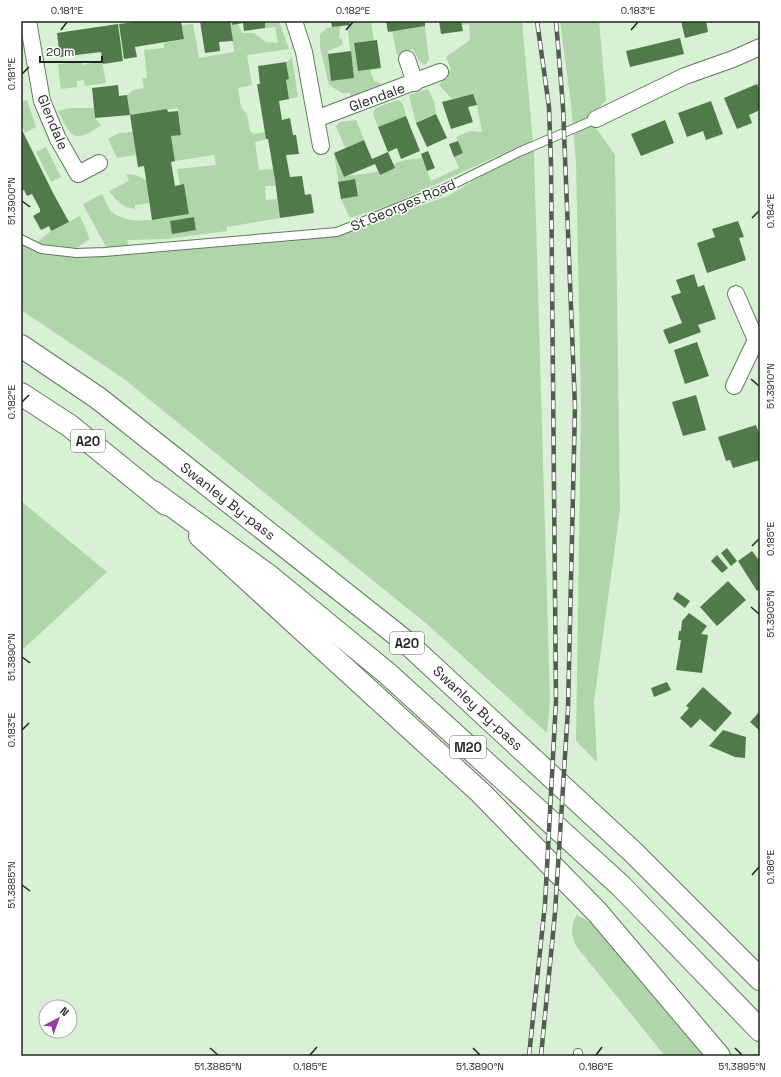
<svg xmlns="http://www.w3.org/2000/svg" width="781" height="1077" viewBox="0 0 781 1077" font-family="'Space Grotesk',sans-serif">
<rect width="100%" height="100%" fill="#d8f0d4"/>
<path fill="#b0d5aa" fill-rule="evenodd" d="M 230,21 L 232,21 L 232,25 L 238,24 L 242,33 L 254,33 L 266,42 L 278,43 L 275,27 L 265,28 L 265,21 L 279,21 L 289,49 L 247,55 L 252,85 L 238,88 L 241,107 L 247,114 L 250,131 L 254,134 L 265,132 L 266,139 L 255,142 L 259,170 L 273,169 L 276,186 L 265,186 L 266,200 L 277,199 L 280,218 L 227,227 L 227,231 L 167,239 L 127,240 L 129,246 L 106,247 L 83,204 L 102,194 C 105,199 108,209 113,213 C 134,227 166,218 189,214 L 184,185 L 180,185 L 177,169 L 216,165 L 214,155 L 175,161 L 171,136 L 181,134 L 178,108 L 130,115 L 127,95 L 133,90 L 144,88 L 142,78 L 147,78 L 144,50 L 164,48 L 164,43 L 184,39 L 182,25 L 193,24 L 199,58 L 234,52 ZM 194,217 L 196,230 L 172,233 L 170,221 Z
M 349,21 L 371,21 L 374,41 L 354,44 L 358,70 L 370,69 L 374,81 L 380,83 L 380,88 L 351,97 L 350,93 L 342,93 L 329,85 L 320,48 L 320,34 L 327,28 L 340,26 L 339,38 L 342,39 L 343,43 L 342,45 L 328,51 L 331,81 L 354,78 L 347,25 L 350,25 Z
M 461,21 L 522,21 L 534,153 L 550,700 L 547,733 L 428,625 L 124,379 L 21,310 L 21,240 L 76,255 L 351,230 L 448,196 L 497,167 L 498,171 L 498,167 L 518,158 L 517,147 L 393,204 L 350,218 L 341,199 L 334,153 L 344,177 C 356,174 366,175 378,171 L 380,175 L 395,168 L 393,164 L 405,160 L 422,158 L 431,181 L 459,168 L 454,157 L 463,153 L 456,137 L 471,131 L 482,132 L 477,105 L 459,99 L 458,97 L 452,99 L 439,85 L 451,69 L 446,57 L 470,40 L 469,24 L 462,25 Z
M 560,21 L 599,21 L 606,100 L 589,118 L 615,155 L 620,509 L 594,702 L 597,762 L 576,741 L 581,408 L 576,162 L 571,104 Z
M 425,26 L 429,60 L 425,65 L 419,61 L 413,49 L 397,55 L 392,31 Z
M 292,58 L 298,97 L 289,99 L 286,80 L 289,79 L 286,62 Z
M 102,61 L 106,83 L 85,86 L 84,80 L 77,81 L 77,87 L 61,89 L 58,64 L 82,62 L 82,65 Z
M 428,89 L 434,101 L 436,114 L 416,123 L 409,95 Z
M 27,100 L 36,127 L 25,133 L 21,122 L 21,102 Z
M 398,100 L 403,104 L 406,116 L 378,127 L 373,114 L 375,108 Z
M 70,108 L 94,108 L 95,118 L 101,125 C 74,145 71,137 58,111 Z
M 356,120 L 364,140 L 345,148 L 336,126 L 340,122 Z
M 133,132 L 136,155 L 117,158 L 108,139 L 119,133 Z
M 46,147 L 61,177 L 51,182 L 36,152 Z
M 126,174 L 136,175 L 146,180 L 150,203 L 135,205 L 135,209 C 121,207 117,201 109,191 L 129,181 Z
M 80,216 L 90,239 C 84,242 80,247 73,249 C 66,251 42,248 35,244 L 51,231 Z
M 21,501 L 107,572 L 21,651 Z
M 577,915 L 593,924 L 706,1056 L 665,1056 L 576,946 C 571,935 570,925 577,915 Z"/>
<path fill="#517a4a" d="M 143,21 L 181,21 L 184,39 L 135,47 L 137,57 L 124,59 L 119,24 Z
M 200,21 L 230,21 L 233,41 L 219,42 L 220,51 L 205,53 Z
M 232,21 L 265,21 L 265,28 L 244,31 L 243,23 L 232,25 Z
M 331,21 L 349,21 L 350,25 L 332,27 Z
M 386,21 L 425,21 L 425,26 L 388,32 Z
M 439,21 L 461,21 L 463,31 L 441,34 Z
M 681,21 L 706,21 L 708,32 L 685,38 Z
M 118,24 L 123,61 L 103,64 L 101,52 L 60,57 L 57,33 Z
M 680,38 L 684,54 L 630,67 L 626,51 Z
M 377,40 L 381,68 L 358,71 L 354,43 Z
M 351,51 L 354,78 L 331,81 L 328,54 Z
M 286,62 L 289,79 L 286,80 L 289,99 L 279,101 L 282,120 L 290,118 L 293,135 L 296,135 L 299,154 L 286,155 L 290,177 L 302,176 L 305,195 L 311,194 L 314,213 L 280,218 L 275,180 L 268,139 L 266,139 L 257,84 L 260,84 L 258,66 Z
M 757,84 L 760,91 L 760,110 L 749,115 L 752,123 L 737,129 L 724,98 Z
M 118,85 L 119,96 L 127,95 L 130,115 L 167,109 L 168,112 L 178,111 L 181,135 L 171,136 L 175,161 L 171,162 L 175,186 L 184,184 L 189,214 L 152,220 L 144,166 L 138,167 L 130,115 L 95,118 L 92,88 Z
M 473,94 L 477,105 L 468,107 L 473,122 L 451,129 L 442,102 Z
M 711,101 L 723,134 L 706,140 L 703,131 L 687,137 L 678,113 Z
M 436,114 L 447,138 L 427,147 L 416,123 Z
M 406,116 L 420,151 L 401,159 L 397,148 L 388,152 L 378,127 Z
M 665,120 L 674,143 L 641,156 L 631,134 Z
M 21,128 L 53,193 L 69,222 L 51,231 L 49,226 L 41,230 L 33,216 L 40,212 L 40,209 L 32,194 L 27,196 L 24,190 L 21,191 Z
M 364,140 L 372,159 L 388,152 L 395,168 L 380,175 L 375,164 L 344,177 L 334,153 Z
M 458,141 L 463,153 L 454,157 L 449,144 Z
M 428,151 L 435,168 L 427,171 L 421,154 Z
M 355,179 L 358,196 L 341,199 L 338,182 Z
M 194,217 L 196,230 L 172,234 L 170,221 Z
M 738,221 L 744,237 L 739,238 L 746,260 L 707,273 L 697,243 L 715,237 L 712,229 Z
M 694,274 L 698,287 L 704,285 L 716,319 L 698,325 L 701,332 L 669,344 L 663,330 L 682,323 L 671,296 L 681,293 L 676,280 Z
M 697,342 L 709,376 L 685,384 L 674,350 Z
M 696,395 L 706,430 L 683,436 L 672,402 Z
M 756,425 L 760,436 L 760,460 L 733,468 L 730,460 L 726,461 L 718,437 Z
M 727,548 L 737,561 L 731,566 L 721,553 Z
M 752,551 L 758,559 L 760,558 L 760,589 L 757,591 L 738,561 Z
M 717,555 L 728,568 L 722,573 L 711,561 Z
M 728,581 L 746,600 L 717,626 L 700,607 Z
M 677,592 L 690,601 L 685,608 L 673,599 Z
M 689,613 L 707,626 L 701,634 L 708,635 L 702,673 L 676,670 L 681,640 L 678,640 L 679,631 L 681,631 L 682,621 Z
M 667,682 L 671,690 L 654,697 L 651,688 Z
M 703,687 L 732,713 L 715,732 L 700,719 L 691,728 L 680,718 L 689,708 L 686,706 Z
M 760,711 L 760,731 L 750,722 Z
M 723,730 L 746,737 L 745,758 L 735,757 L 709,746 Z"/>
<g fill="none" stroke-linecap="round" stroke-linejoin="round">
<defs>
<path id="service" d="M 21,239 L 41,249 L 76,253 L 104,252 L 337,232 L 444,189 L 519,152 L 596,119
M 578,1056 L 578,1053"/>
<path id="minor" d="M 28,21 L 42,101 L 58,139 L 78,174 L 99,163
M 294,21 L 304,52 L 321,146
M 407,59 L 415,83
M 316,119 L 440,72
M 596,119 L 685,76 L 733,59 L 760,47
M 734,386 L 756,340 L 736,294"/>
<path id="trunk" d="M 21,346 L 98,398 L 406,642 L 634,853 L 760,979
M 21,394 L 70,426 L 166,504
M 200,536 L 481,793 L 598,913 L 719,1056"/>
<path id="motorway" d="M 153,492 L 269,576 L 388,674 L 621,886 L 760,1030"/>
</defs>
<use href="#service" stroke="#637960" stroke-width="10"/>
<use href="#minor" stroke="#637960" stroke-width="18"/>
<use href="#trunk" stroke="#637960" stroke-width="24"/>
<use href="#motorway" stroke="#637960" stroke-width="24"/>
<use href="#service" stroke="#fff" stroke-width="8"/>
<use href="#minor" stroke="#fff" stroke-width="16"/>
<use href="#trunk" stroke="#fff" stroke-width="22"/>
<use href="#motorway" stroke="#fff" stroke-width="22"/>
<defs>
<path id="rail" d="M 529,1056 L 545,904 L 556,701 L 551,165 L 549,107 L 537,21
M 541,1056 L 555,913 L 568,709 L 575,407 L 563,107 L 556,21"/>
</defs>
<use href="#rail" stroke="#505d4f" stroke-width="4.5"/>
<use href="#rail" stroke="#fff" stroke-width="3" stroke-dasharray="9" stroke-linecap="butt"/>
</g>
<path fill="none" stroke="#1e271d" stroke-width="1.5" d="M 61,30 L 67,22M 346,30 L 353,22M 631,30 L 638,22M 22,74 L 29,67M 22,201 L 30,207M 752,218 L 759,211M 751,379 L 759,386M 22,402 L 29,395M 752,546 L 759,539M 751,607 L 759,614M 22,657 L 30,663M 22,730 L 29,723M 752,875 L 759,867M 22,885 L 30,891M 210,1048 L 218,1055M 473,1048 L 480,1055M 735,1048 L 742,1055M 310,1055 L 317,1047M 596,1055 L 602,1047"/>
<g text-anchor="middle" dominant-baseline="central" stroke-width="3" stroke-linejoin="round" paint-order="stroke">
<g fill="#fff" stroke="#626861" stroke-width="1">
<rect x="71" y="430" width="34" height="22" rx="3"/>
<rect x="390" y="632" width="34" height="22" rx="3"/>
<rect x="450" y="736" width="36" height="22" rx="3"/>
</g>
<g font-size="13" font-weight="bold" fill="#1e271d">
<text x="88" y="441">A20</text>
<text x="407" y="643">A20</text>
<text x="468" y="747">M20</text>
</g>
<g font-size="14" fill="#1e271d" stroke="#fff">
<text transform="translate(377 97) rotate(-20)">Glendale</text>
<text transform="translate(53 122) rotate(67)">Glendale</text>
<text transform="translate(403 205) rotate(-23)">St Georges Road</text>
<text transform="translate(228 501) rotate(38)">Swanley By-pass</text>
<text transform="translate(478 708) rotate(43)">Swanley By-pass</text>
</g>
</g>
<rect width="781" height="1077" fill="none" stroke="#ffffff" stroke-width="44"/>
<g transform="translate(58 1019) rotate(41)"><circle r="19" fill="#ffffff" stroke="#a5a9a5"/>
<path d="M0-3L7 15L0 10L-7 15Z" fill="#963ba6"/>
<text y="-6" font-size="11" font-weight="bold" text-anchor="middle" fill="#1e271d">N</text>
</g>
<path d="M40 56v6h62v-6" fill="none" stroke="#1e271d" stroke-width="2"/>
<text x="46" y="56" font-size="12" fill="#1e271d" stroke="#ffffff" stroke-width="3" paint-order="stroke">20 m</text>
<rect x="22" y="22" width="737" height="1033" fill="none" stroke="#1e271d" stroke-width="1.5"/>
<g font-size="10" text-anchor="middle" fill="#1e271d">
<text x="67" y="14">0.181°E</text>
<text x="353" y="14">0.182°E</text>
<text x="638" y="14">0.183°E</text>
<text transform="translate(11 74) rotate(-90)" y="4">0.181°E</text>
<text transform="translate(11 201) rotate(-90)" y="4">51.3900°N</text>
<text transform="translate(770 211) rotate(-90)" y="4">0.184°E</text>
<text transform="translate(770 386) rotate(-90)" y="4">51.3910°N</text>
<text transform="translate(11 402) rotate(-90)" y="4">0.182°E</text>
<text transform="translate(770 539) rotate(-90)" y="4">0.185°E</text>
<text transform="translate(770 614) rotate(-90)" y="4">51.3905°N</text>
<text transform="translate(11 657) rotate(-90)" y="4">51.3890°N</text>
<text transform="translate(11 730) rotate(-90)" y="4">0.183°E</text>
<text transform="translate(770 867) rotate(-90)" y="4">0.186°E</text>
<text transform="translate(11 885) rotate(-90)" y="4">51.3885°N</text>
<text x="218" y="1070">51.3885°N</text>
<text x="310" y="1070">0.185°E</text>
<text x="480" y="1070">51.3890°N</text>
<text x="596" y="1070">0.186°E</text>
<text x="742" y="1070">51.3895°N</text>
</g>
</svg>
